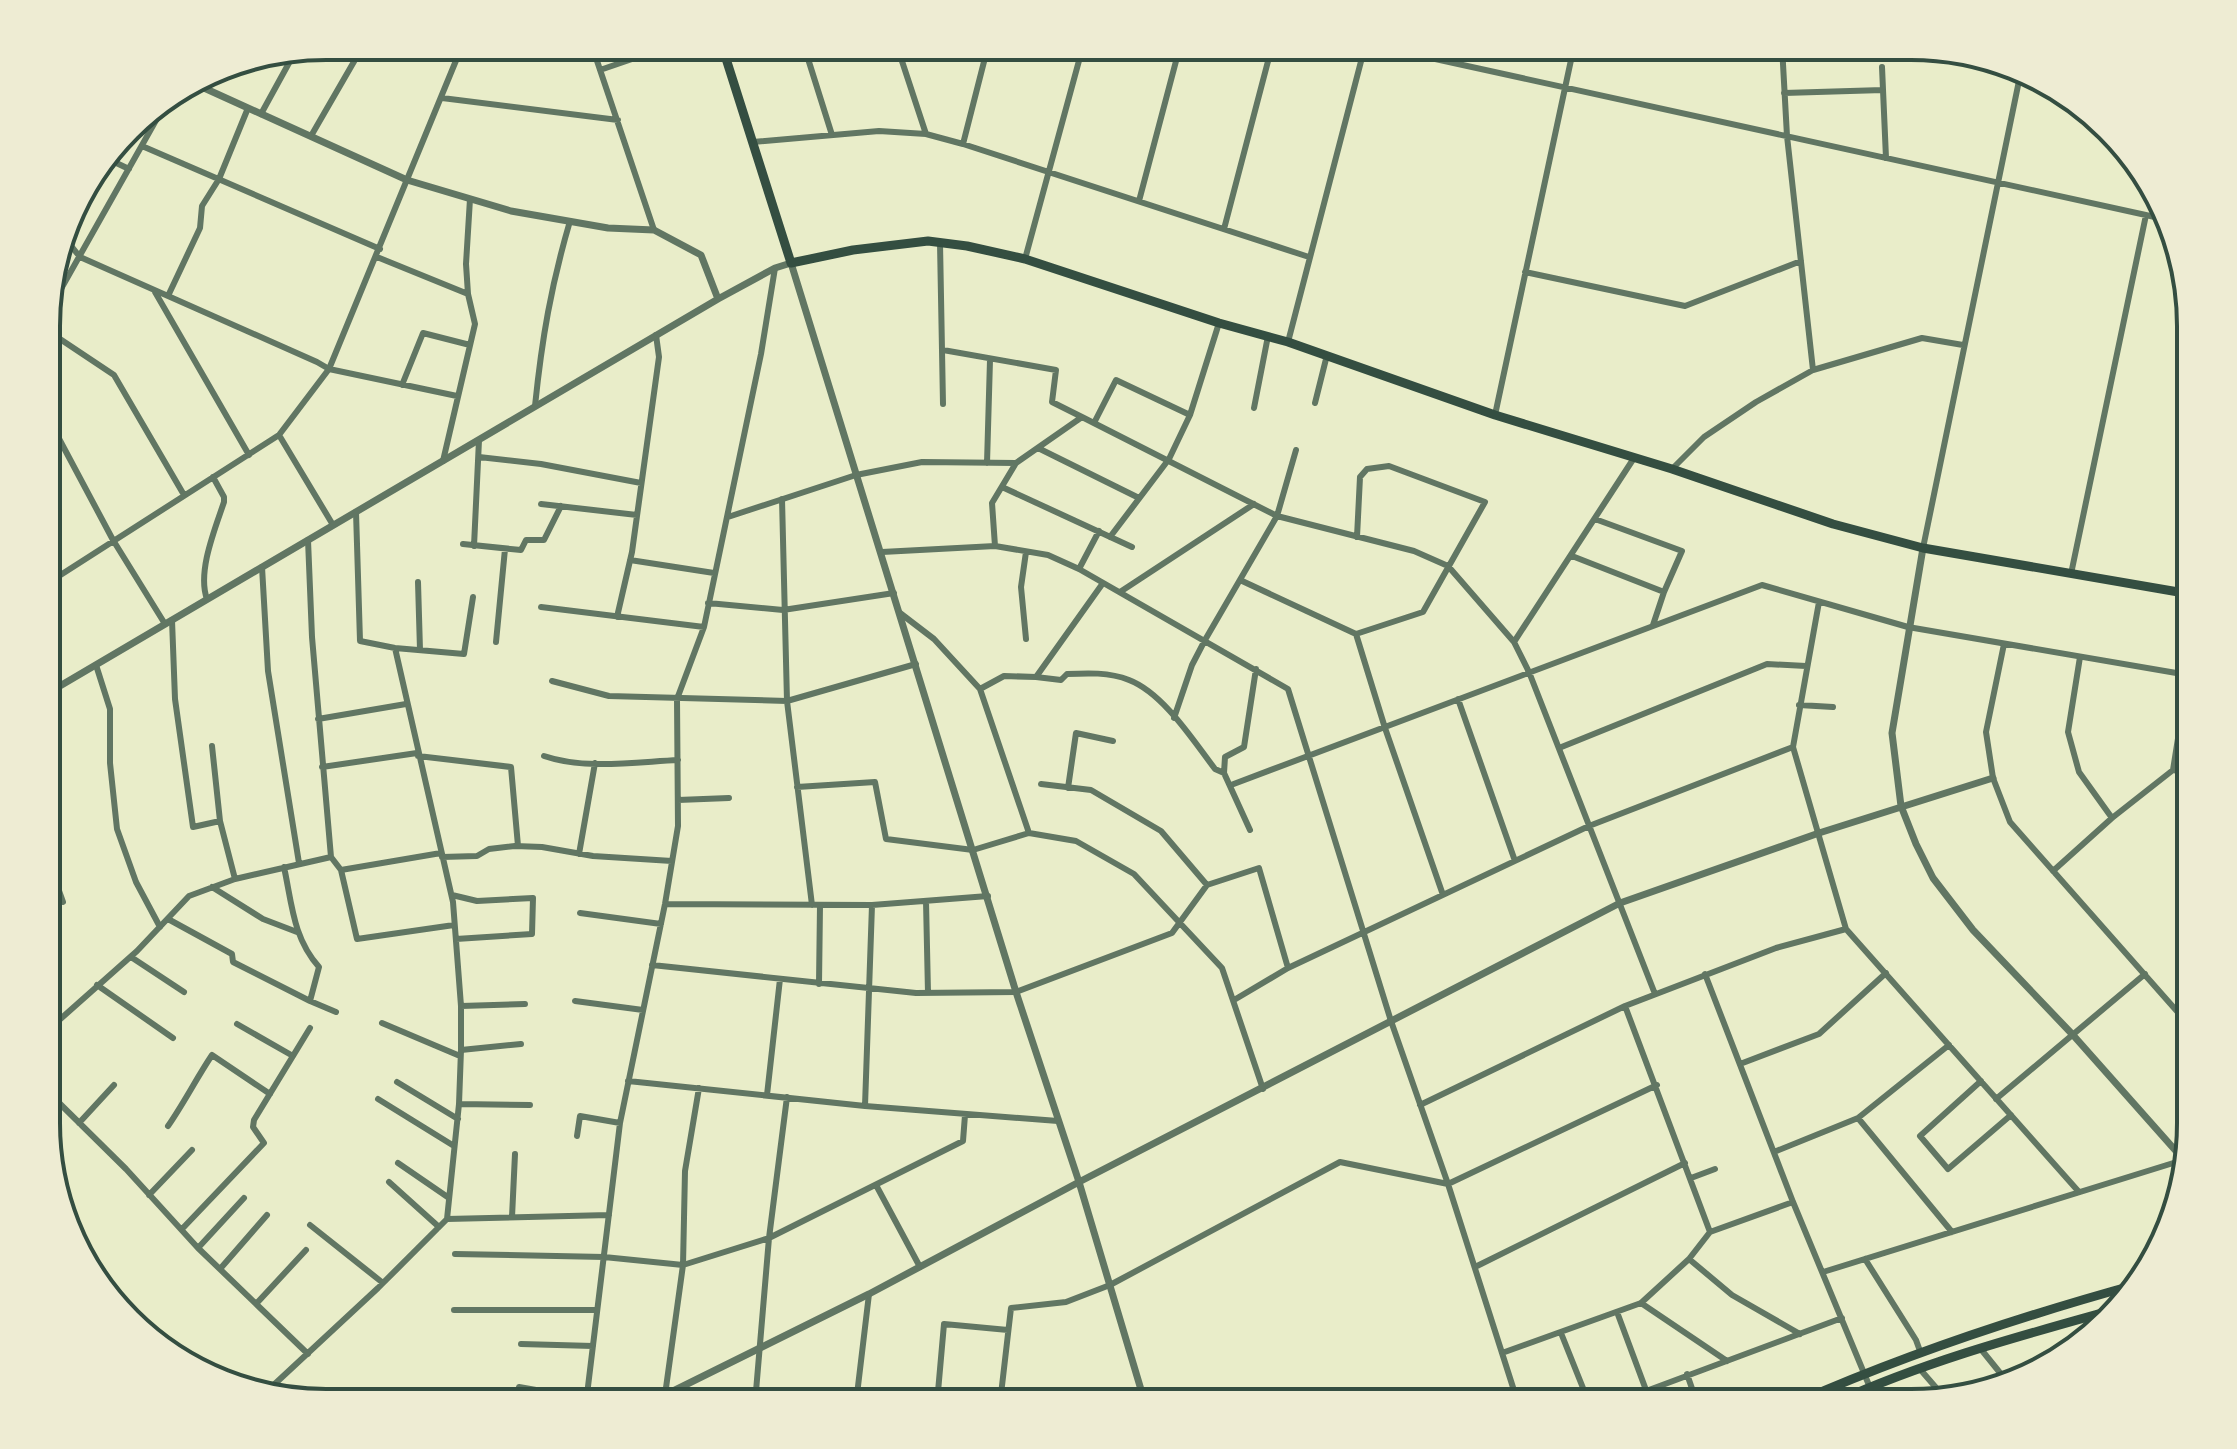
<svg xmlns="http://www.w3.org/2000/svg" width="2237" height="1449" viewBox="0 0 2237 1449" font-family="'Archivo Narrow',sans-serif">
<rect width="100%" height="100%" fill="#e9edc9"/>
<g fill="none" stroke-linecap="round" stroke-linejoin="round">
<path stroke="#617663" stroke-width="6" d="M 592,46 L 654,230
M 804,46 L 832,135
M 897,46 L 926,134
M 1376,46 L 2164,219
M 1782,46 L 1787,136 L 1813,370
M 1882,67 L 1886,158
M 600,70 L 670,46
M 1784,93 L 1883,90
M 442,98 L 618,120
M 261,114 L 295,52
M 311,136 L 363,46
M 753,142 L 879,131 L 926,134 L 963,144 L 1309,257
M 963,144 L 988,46
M 142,146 L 380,249
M 108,159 L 129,169
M 1139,201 L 1180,46
M 1224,229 L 1272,46
M 64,237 L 80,257 L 317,362 L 329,369 L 457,396
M 940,243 L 943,404
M 377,257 L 468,294
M 1025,259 L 1083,46
M 1525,272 L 1685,306 L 1801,261
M 155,292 L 249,455
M 168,296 L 200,228 L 202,206 L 219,179 L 248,108
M 48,312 L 168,99
M 48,331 L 114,375 L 184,495
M 1288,342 L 1365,46
M 943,350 L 1056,370 L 1052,402 L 1082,417
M 402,385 L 423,333 L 470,345
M 1315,403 L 1327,355
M 535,406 C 542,338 551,286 570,221
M 1254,408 L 1268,336
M 1495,415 L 1574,46
M 48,418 L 113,540 L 165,624
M 1094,423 L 1116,380 L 1190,415
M 279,435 L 333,525
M 1038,448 L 1139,498
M 479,457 L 541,464 L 641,483
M 443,461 L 475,324 L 468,294 L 466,264 L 470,199
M 987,463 L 990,360
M 1672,469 L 1704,437 L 1756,402 L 1813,370 L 1922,338 L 1963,345
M 1002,487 L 1132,547
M 782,499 L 787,701 L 812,905
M 541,504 L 637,515
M 356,512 L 360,641 L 395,648 L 464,654 L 473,597
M 728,517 L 856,475 L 922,462 L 1016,463
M 1595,519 L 1682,551 L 1664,592 L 1653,625
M 1110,537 L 1169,459 L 1190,415 L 1219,323
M 463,544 L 521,550 L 526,540 L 544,540 L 561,506
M 474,546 L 479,440
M 995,546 L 992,503 L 1016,463 L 1082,417 L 1277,516 L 1414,551 L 1448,566 L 1514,642 L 1529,672 L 1655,994
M 1923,548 L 2021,71
M 882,552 L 995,546 L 1048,555 L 1079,569 L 1288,689 L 1391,1021 L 1448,1184 L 1518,1403
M 1026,552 L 1021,587 L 1026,639
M 1572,556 L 1664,592
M 630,560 L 714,573
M 262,567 L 268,671 L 299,863
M 1079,569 L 1099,531
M 2071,574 L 2146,215
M 1240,580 L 1356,634 L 1385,728 L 1443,895
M 418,582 L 420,650
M 48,583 L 279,435 L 329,369 L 462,46
M 1120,592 L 1254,504
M 207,599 C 197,572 215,529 224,502 L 224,497 L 213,477
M 1819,602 L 1793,747 L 1846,929
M 708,603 L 783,610 L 894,593
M 541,607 L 704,627
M 900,613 L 934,639 L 980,689 L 1029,833
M 617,617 L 632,552 L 659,357 L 656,335
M 172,620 L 175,699 L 193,827 L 220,821
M 1356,634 L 1423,612 L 1485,502 L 1389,466 L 1367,469 L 1360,477 L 1357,537
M 496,642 L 505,549
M 1514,642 L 1634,458
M 2004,644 L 1986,732 L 1993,778 L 2010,822 L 2190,1026
M 2080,657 L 2068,732 L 2079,772 L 2112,818
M 96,665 L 110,709 L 110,763 L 117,829 L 136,882 L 160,927
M 1036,677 L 1061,680 L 1067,674 C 1087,673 1109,672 1129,680 C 1163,693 1193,740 1215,769 L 1224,773
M 552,681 L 609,696 L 787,701 L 916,664
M 980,689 L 1004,676 L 1036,677 L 1103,583
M 1458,699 L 1515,861
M 1799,705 L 1833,707
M 1174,718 L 1192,665 L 1205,640 L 1277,516 L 1296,450
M 318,719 L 406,704
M 212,746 L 220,821 L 235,879
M 1559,748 L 1767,664 L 1806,666
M 418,756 L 511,767 L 518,846
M 544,756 C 585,770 636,762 678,760
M 322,767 L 417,753
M 2173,770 L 2190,773
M 1041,784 L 1091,790 L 1161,831 L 1207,885
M 1231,785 L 1762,585 L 1908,627 L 2188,675
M 797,787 L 875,782 L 886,839 L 973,850 L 1029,833 L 1076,841 L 1134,874 L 1222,968 L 1263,1089
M 1068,788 L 1076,733 L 1113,741
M 678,800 L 729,798
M 1250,830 L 1224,773 L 1225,757 L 1244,747 L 1256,669
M 579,854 L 595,763
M 331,857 L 341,870 L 357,939 L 454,925
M 442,857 L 477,856 L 489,849 L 515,846 L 542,847 L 593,856 L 672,861
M 48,860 L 63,902
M 284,867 C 292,904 293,938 319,967 L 310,1001
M 341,870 L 441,853
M 2053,871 L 2112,818 L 2173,770 L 2190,663
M 212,887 L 263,919 L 297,932
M 452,895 L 477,901 L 533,898 L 532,934 L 456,939
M 926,901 L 928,993
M 665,904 L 872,905 L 988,896
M 580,913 L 661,924
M 168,919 L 232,954 L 233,962 L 310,1001 L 336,1012
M 131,957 L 184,992
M 652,965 L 916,993 L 1016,992 L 1172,933 L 1207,885 L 1259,868 L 1288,968
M 1705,974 L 1793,1202 L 1876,1402
M 819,984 L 820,905
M 97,985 L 173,1038
M 1234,1000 L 1288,968 L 1589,826 L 1793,747
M 575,1001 L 643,1010
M 461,1006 L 525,1004
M 1625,1006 L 1710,1232
M 382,1023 L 460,1056
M 237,1024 L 293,1056
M 48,1030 L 137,951 L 189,896 L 235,879 L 331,857 L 312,637 L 308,540
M 461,1050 L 521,1044
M 1740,1064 L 1819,1034 L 1886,973
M 628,1081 L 865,1106 L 1058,1121
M 1981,1081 L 1920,1136 L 1948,1169 L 2011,1115
M 397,1082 L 458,1119
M 48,1092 L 126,1169 L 198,1248 L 308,1354
M 767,1095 L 780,979
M 378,1099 L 454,1146
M 1996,1099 L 2145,974
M 459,1104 L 530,1105
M 1420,1105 L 1625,1006 L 1776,948 L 1846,929 L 2079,1192
M 865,1106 L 872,905
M 1858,1118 L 1952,1232
M 79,1123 L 114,1085
M 168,1126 C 184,1103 196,1079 212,1055 L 270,1094
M 577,1136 L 580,1116 L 620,1123
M 1774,1152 L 1858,1118 L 1949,1045
M 398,1163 L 449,1198
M 1691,1178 L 1715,1169
M 389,1182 L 439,1227
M 876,1185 L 920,1267
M 149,1195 L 192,1150
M 512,1217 L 515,1154
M 447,1219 L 609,1215
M 310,1225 L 383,1283
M 182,1229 L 264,1143 L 253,1127 L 254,1120 L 310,1028
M 198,1248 L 244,1198
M 455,1254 L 604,1257 L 683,1265 L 769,1238 L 963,1141 L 965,1115
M 1689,1259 L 1732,1295 L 1800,1334
M 1865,1259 L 1916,1340 L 1920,1351
M 1475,1267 L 1685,1163
M 220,1269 L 267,1215
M 1823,1272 L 2183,1160
M 1641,1303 L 1727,1361
M 256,1304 L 306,1250
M 454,1310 L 597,1310
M 1617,1312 L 1646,1390
M 1561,1333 L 1589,1403
M 521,1344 L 593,1346
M 1980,1348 L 2005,1379
M 1502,1353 L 1641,1303 L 1689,1259 L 1710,1232 L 1793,1202
M 1919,1368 L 1945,1398
M 1687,1374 L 1697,1403
M 519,1387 L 587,1399
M 265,1393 L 378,1288 L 447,1219 L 459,1104 L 461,1050 L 461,1006 L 453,902 L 395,648
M 665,1395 L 683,1265 L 685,1171 L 699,1088
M 586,1403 L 620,1123 L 665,904 L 678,826 L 677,699 L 704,627 L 761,354 L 775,268
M 648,1403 L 665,1395 L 669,1403
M 755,1403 L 769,1238 L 787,1097
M 856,1403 L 869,1294
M 937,1403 L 944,1324 L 1008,1330
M 1000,1403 L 1011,1308 L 1066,1302 L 1110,1285 L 1340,1162 L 1448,1184 L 1657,1085
M 1614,1403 L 1842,1318"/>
<path stroke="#617663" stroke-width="7" d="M 193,83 L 407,180 L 511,211 L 608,228 L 654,230 L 701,255 L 718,299
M 1923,548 L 1892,733 L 1901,806 L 1916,844 L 1933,878 L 1973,930 L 2073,1035 L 2183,1159
M 48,693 L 718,299 L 775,268 L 791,263 L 1016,992 L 1079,1182 L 1145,1403
M 665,1395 L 869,1294 L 1079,1182 L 1620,903 L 1819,833 L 1993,778"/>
<path stroke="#344e41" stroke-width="9" d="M 722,46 L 791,263 L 853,250 L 928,241 L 967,246 L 1025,259 L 1219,323 L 1288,342 L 1495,415 L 1672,469 L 1833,524 L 1923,548 L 2190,594
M 1798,1402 C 1909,1353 2022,1316 2138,1284
M 1836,1402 C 1924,1362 2016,1337 2109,1311"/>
</g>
<path d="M0 0H2237V1449H0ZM326 60H1911A266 266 0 0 1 2177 326V1123A266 266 0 0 1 1911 1389H326A266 266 0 0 1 60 1123V326A266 266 0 0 1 326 60Z" fill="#eeecd3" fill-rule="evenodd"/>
<path fill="none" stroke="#344e41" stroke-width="4" d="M326 60H1911A266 266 0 0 1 2177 326V1123A266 266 0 0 1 1911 1389H326A266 266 0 0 1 60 1123V326A266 266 0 0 1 326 60Z"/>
</svg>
